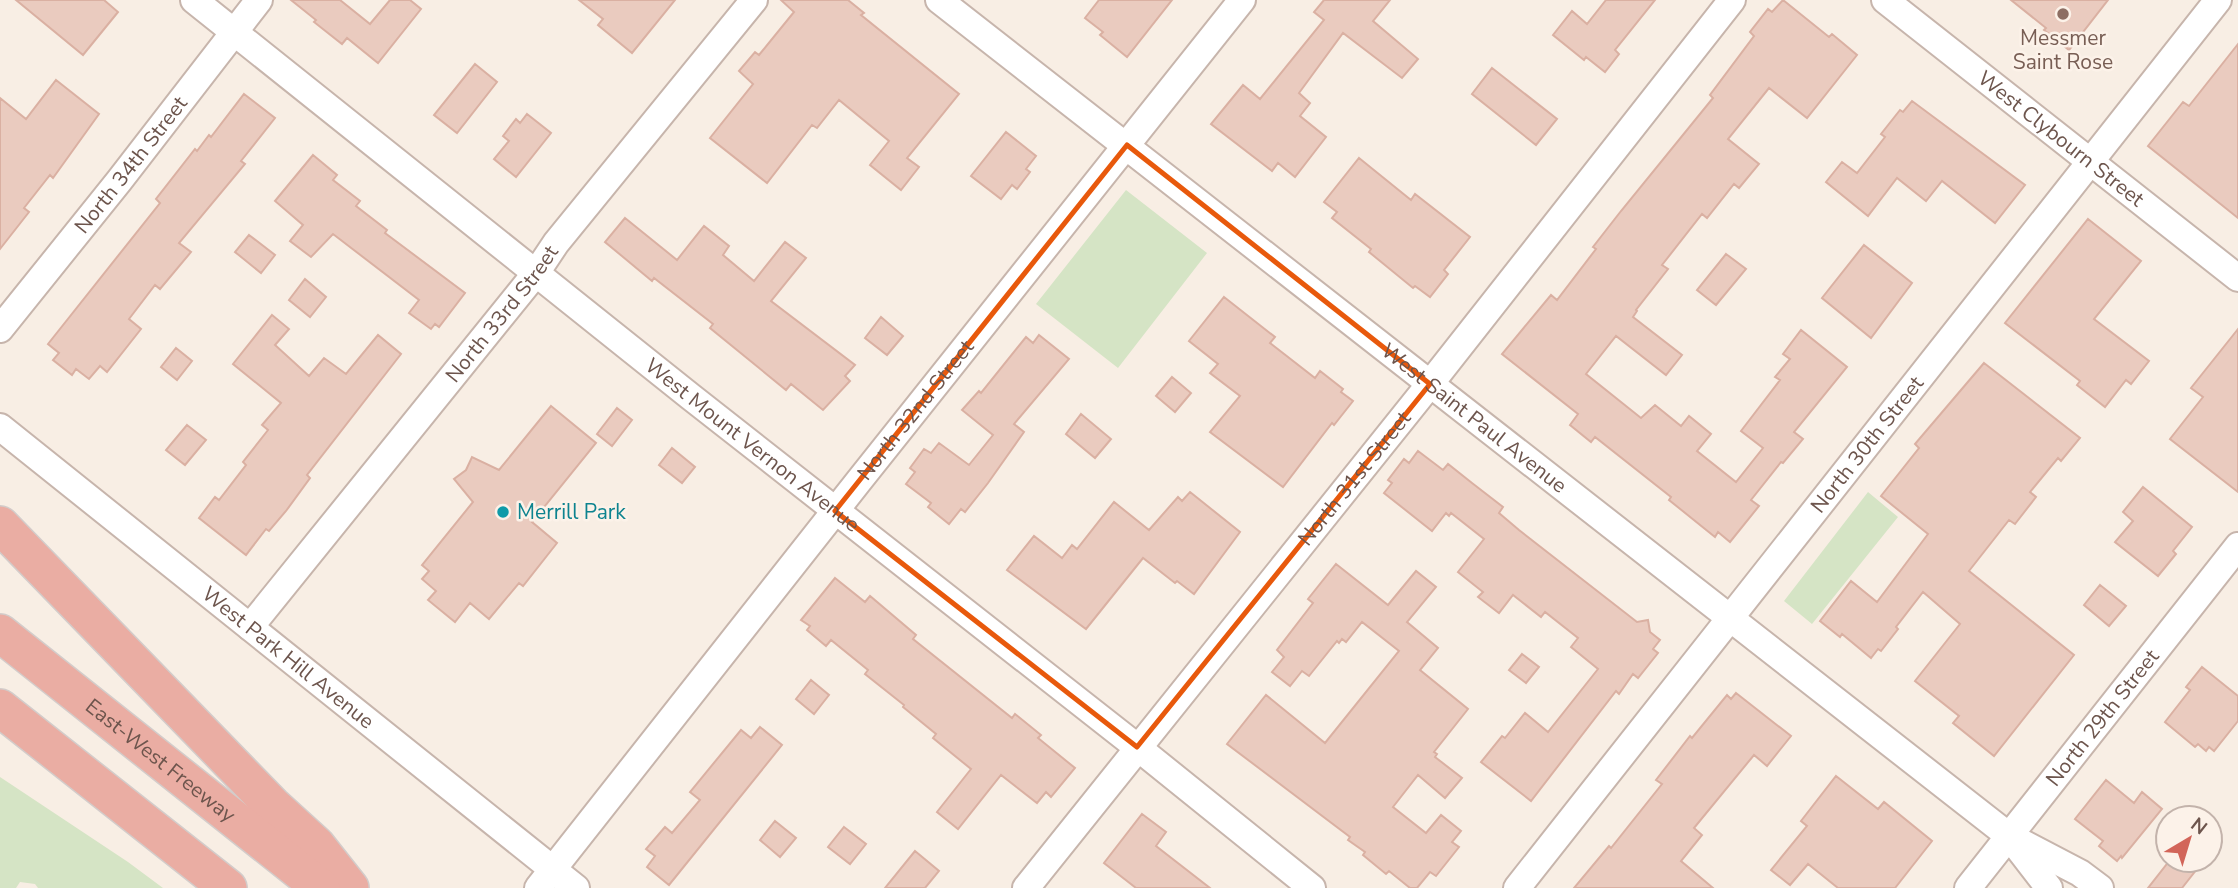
<svg xmlns="http://www.w3.org/2000/svg" width="2238" height="888" viewBox="0 0 2238 888" font-family="'Nunito Sans',sans-serif">
<rect width="100%" height="100%" fill="#f8eee4"/>
<path fill="#d5e4c5" d="M 1126,190 L 1207,253 L 1118,368 L 1036,304 Z
M 1868,492 L 1898,517 L 1812,624 L 1784,601 Z
M 0,777 L 128,862 L 163,888 L 38,888 L 35,884 L 20,882 L 16,888 L 0,888 Z"/>
<path fill="#eacbbf" stroke="#dab0a2" stroke-width="2" d="M 16,0 L 104,0 L 118,12 L 83,55 Z
M 291,0 L 340,0 L 370,24 L 390,0 L 410,0 L 421,9 L 378,63 L 347,38 L 342,44 L 314,22 L 316,20 Z
M 579,0 L 675,0 L 632,53 L 598,25 L 603,19 Z
M 781,0 L 848,0 L 864,13 L 861,15 L 959,94 L 907,158 L 919,167 L 901,190 L 870,165 L 889,141 L 839,100 L 817,128 L 812,125 L 767,183 L 710,138 L 753,84 L 739,71 L 755,52 L 759,55 L 794,12 Z
M 1099,0 L 1172,0 L 1127,57 L 1100,35 L 1103,32 L 1085,18 Z
M 1324,0 L 1390,0 L 1373,21 L 1418,59 L 1402,78 L 1343,33 L 1299,93 L 1310,103 L 1300,116 L 1326,137 L 1295,177 L 1278,163 L 1272,171 L 1211,124 L 1243,85 L 1260,99 L 1324,20 L 1314,12 Z
M 1606,0 L 1655,0 L 1615,50 L 1619,54 L 1605,72 L 1586,57 L 1584,60 L 1553,35 L 1572,11 L 1587,24 Z
M 1783,0 L 1829,37 L 1832,34 L 1857,55 L 1807,118 L 1769,88 L 1728,139 L 1759,164 L 1739,188 L 1734,184 L 1707,218 L 1702,214 L 1662,265 L 1668,269 L 1636,310 L 1637,311 L 1633,317 L 1682,355 L 1666,375 L 1616,336 L 1586,374 L 1641,418 L 1655,405 L 1681,426 L 1689,416 L 1711,434 L 1697,451 L 1736,482 L 1763,448 L 1741,431 L 1780,380 L 1775,377 L 1790,359 L 1783,354 L 1801,330 L 1847,367 L 1794,432 L 1803,439 L 1783,463 L 1781,462 L 1751,500 L 1759,506 L 1730,542 L 1718,532 L 1715,537 L 1669,500 L 1671,497 L 1595,437 L 1591,442 L 1570,425 L 1578,414 L 1502,354 L 1551,295 L 1557,300 L 1596,249 L 1593,247 L 1621,211 L 1713,98 L 1710,95 L 1754,36 L 1750,32 L 1768,9 L 1772,12 Z
M 2011,0 L 2108,0 L 2069,50 L 2044,30 L 2046,28 Z
M 2238,44 L 2238,218 L 2148,146 L 2183,102 L 2189,106 Z
M 475,64 L 497,82 L 457,133 L 434,115 Z
M 1492,68 L 1557,119 L 1536,145 L 1472,94 Z
M 56,80 L 99,114 L 53,178 L 50,175 L 24,208 L 29,212 L 0,249 L 0,98 L 26,119 Z
M 244,94 L 275,118 L 241,161 L 245,164 L 179,243 L 191,252 L 160,289 L 155,285 L 129,319 L 141,329 L 107,372 L 100,366 L 89,379 L 76,369 L 72,375 L 53,360 L 59,353 L 48,344 L 160,203 L 156,199 L 195,149 L 197,151 L 209,135 L 211,137 Z
M 1912,101 L 2025,185 L 1995,223 L 1942,181 L 1926,201 L 1897,178 L 1868,216 L 1826,182 L 1842,162 L 1857,173 L 1885,137 L 1881,134 L 1900,110 L 1903,112 Z
M 527,114 L 551,133 L 516,177 L 494,159 L 509,141 L 503,136 L 516,119 L 520,123 Z
M 1006,132 L 1036,156 L 1026,169 L 1030,172 L 1017,189 L 1012,185 L 1001,199 L 971,176 Z
M 313,155 L 337,175 L 333,180 L 360,201 L 356,206 L 387,230 L 385,233 L 465,293 L 439,327 L 435,324 L 431,329 L 409,313 L 419,300 L 333,234 L 311,257 L 290,241 L 303,225 L 275,201 Z
M 1359,158 L 1411,200 L 1415,194 L 1470,237 L 1444,270 L 1448,274 L 1430,297 L 1415,286 L 1413,288 L 1369,252 L 1371,249 L 1332,218 L 1337,212 L 1324,202 Z
M 625,218 L 677,260 L 704,226 L 729,246 L 723,255 L 754,281 L 785,242 L 806,258 L 771,301 L 855,365 L 845,376 L 850,381 L 823,410 L 791,384 L 786,390 L 710,328 L 713,324 L 654,278 L 652,281 L 605,242 Z
M 2088,219 L 2141,261 L 2094,319 L 2149,361 L 2131,384 L 2126,380 L 2105,407 L 2077,385 L 2080,381 L 2005,323 Z
M 249,235 L 275,255 L 261,273 L 235,252 Z
M 1864,245 L 1912,283 L 1871,338 L 1822,298 Z
M 1726,254 L 1746,269 L 1716,305 L 1697,290 Z
M 305,279 L 326,297 L 310,317 L 289,300 Z
M 1224,297 L 1275,337 L 1270,343 L 1315,378 L 1320,371 L 1343,389 L 1341,392 L 1353,401 L 1334,425 L 1332,423 L 1283,487 L 1210,432 L 1240,396 L 1210,373 L 1218,364 L 1189,341 Z
M 272,315 L 289,329 L 275,345 L 309,376 L 324,358 L 346,374 L 378,335 L 401,354 L 307,475 L 310,478 L 286,511 L 269,531 L 266,529 L 246,555 L 199,518 L 215,497 L 219,500 L 246,465 L 243,462 L 268,430 L 262,425 L 281,403 L 233,364 Z
M 881,317 L 903,336 L 887,355 L 865,338 Z
M 2238,329 L 2238,492 L 2170,439 L 2203,397 L 2191,388 Z
M 1039,335 L 1069,359 L 1014,424 L 1024,432 L 988,483 L 965,512 L 961,509 L 949,524 L 928,507 L 931,503 L 906,484 L 915,472 L 910,468 L 924,449 L 931,453 L 939,443 L 969,465 L 993,435 L 962,410 L 979,391 L 981,393 L 1026,337 L 1033,343 Z
M 176,348 L 192,361 L 177,380 L 161,367 Z
M 1984,363 L 2080,438 L 2061,461 L 2058,458 L 2030,492 L 2036,497 L 2015,524 L 2009,520 L 1969,571 L 2074,655 L 1994,756 L 1953,723 L 1959,716 L 1915,681 L 1960,624 L 1923,592 L 1896,627 L 1898,629 L 1881,651 L 1878,649 L 1871,658 L 1842,634 L 1840,637 L 1820,621 L 1851,581 L 1877,602 L 1928,534 L 1881,496 L 1919,448 L 1915,444 Z
M 1172,377 L 1191,393 L 1175,412 L 1156,396 Z
M 551,406 L 596,443 L 532,522 L 557,543 L 523,586 L 519,583 L 489,619 L 470,603 L 455,622 L 428,600 L 436,591 L 422,579 L 429,571 L 422,565 L 473,502 L 454,479 L 466,470 L 472,457 L 499,470 Z
M 617,408 L 632,420 L 612,446 L 597,434 Z
M 1081,414 L 1111,439 L 1095,458 L 1066,434 Z
M 187,425 L 206,440 L 185,465 L 166,450 Z
M 672,448 L 695,467 L 682,483 L 659,465 Z
M 1418,451 L 1443,470 L 1448,464 L 1472,483 L 1503,507 L 1499,513 L 1519,530 L 1637,622 L 1648,620 L 1650,632 L 1660,640 L 1653,649 L 1658,653 L 1638,678 L 1633,674 L 1619,694 L 1616,691 L 1531,801 L 1481,762 L 1502,736 L 1505,738 L 1525,713 L 1548,732 L 1598,669 L 1571,647 L 1578,638 L 1545,612 L 1541,617 L 1513,595 L 1499,613 L 1478,597 L 1483,592 L 1458,572 L 1484,539 L 1451,513 L 1449,516 L 1446,513 L 1432,531 L 1384,493 L 1392,483 L 1388,480 L 1404,459 L 1409,463 Z
M 2143,487 L 2192,527 L 2173,551 L 2176,554 L 2158,576 L 2115,542 L 2133,521 L 2123,512 Z
M 1190,492 L 1240,532 L 1194,594 L 1177,581 L 1175,583 L 1143,558 L 1086,629 L 1007,570 L 1034,536 L 1062,558 L 1072,545 L 1077,549 L 1114,502 L 1149,530 L 1178,497 L 1182,501 Z
M 1336,564 L 1388,605 L 1416,571 L 1436,587 L 1407,622 L 1438,648 L 1420,670 L 1468,709 L 1434,752 L 1437,754 L 1435,757 L 1462,778 L 1445,798 L 1418,775 L 1393,807 L 1426,833 L 1441,815 L 1461,831 L 1452,842 L 1459,847 L 1436,876 L 1430,872 L 1417,888 L 1410,888 L 1389,871 L 1386,874 L 1363,855 L 1365,852 L 1348,840 L 1350,837 L 1227,744 L 1266,695 L 1325,743 L 1399,651 L 1362,622 L 1346,642 L 1342,639 L 1339,643 L 1337,641 L 1309,676 L 1302,671 L 1290,686 L 1272,672 L 1284,657 L 1277,650 L 1313,603 L 1308,599 Z
M 835,578 L 865,602 L 870,596 L 916,635 L 913,639 L 1012,718 L 1015,714 L 1041,735 L 1038,738 L 1075,768 L 1051,797 L 1046,792 L 1037,803 L 1001,775 L 958,829 L 937,812 L 971,769 L 933,738 L 936,734 L 903,707 L 904,705 L 865,674 L 868,670 L 831,640 L 826,646 L 807,630 L 810,626 L 801,620 Z
M 2100,585 L 2126,606 L 2109,626 L 2084,605 Z
M 1522,654 L 1539,667 L 1526,683 L 1509,670 Z
M 2202,667 L 2238,696 L 2238,721 L 2214,751 L 2209,747 L 2206,751 L 2198,744 L 2195,747 L 2165,722 L 2190,690 L 2186,687 Z
M 811,680 L 829,695 L 814,714 L 796,699 Z
M 1736,693 L 1791,736 L 1767,766 L 1754,755 L 1694,828 L 1702,835 L 1681,861 L 1713,888 L 1574,888 L 1609,846 L 1611,848 L 1662,784 L 1656,780 L 1690,736 L 1692,738 L 1727,695 L 1731,699 Z
M 760,727 L 782,745 L 669,885 L 647,867 L 655,856 L 646,849 L 665,827 L 672,833 L 700,800 L 690,792 L 741,730 L 751,738 Z
M 1836,776 L 1878,809 L 1884,802 L 1932,841 L 1895,888 L 1838,888 L 1808,864 L 1790,885 L 1771,870 L 1807,826 L 1801,821 Z
M 2106,780 L 2134,803 L 2142,792 L 2162,809 L 2122,858 L 2121,856 L 2117,861 L 2099,846 L 2103,841 L 2075,819 Z
M 1142,814 L 1166,832 L 1156,846 L 1210,888 L 1136,888 L 1104,863 Z
M 775,821 L 796,838 L 780,857 L 760,840 Z
M 844,827 L 866,844 L 850,864 L 828,847 Z
M 915,851 L 939,871 L 925,888 L 885,888 Z
M 2170,860 L 2204,860 L 2182,888 L 2148,888 Z"/>
<g fill="none" stroke-linecap="round" stroke-linejoin="round">
<defs>
<g id="minor">
<path id="s1" d="M 194,0 L 691,397 L 1137,747 L 1312,888"/>
<path id="s2" d="M 939,0 L 2009,836 L 2080,873 L 2100,888"/>
<path id="s3" d="M 1885,0 L 2238,278"/>
<path id="s4" d="M 0,329 L 119,181 L 259,0"/>
<path id="s5" d="M 0,427 L 576,888"/>
<path id="s6" d="M 250,627 L 536,273 L 556,243 L 754,0"/>
<path d="M 2012,840 L 2049,888"/>
<path id="s7" d="M 538,888 L 858,482 L 1242,0"/>
<path id="s8" d="M 1026,888 L 1430,384 L 1732,0"/>
<path id="s9" d="M 1517,888 L 2218,0"/>
<path id="s10" d="M 1968,888 L 2238,546"/>
</g>
<g id="highway">
<path d="M 0,525 L 272,805 L 316,845 L 350,888"/>
<path id="s11" d="M 0,633 L 321,888"/>
<path d="M 0,708 L 228,888"/>
</g>
</defs>
<use href="#minor" stroke="#c7b5ac" stroke-width="30"/>
<use href="#highway" stroke="#d3ccca" stroke-width="40"/>
<use href="#minor" stroke="#fff" stroke-width="26"/>
<use href="#highway" stroke="#eaada3" stroke-width="37"/>
</g>
<path fill="none" stroke="#e8590c" stroke-width="5" stroke-linejoin="round" d="M 1127,145 L 1430,384 L 1137,747 L 835,511 Z"/>
<circle fill="#8d6e63" stroke="#fcf2e9" stroke-width="2.5" cx="2063" cy="14" r="7"/>
<circle fill="#0f9aa8" stroke="#fcf2e9" stroke-width="2.5" cx="503" cy="512" r="7"/>
<g text-anchor="middle" dominant-baseline="central" stroke-width="5" stroke-linejoin="round" paint-order="stroke">
<g font-size="21" fill="#785e54" stroke="#fcf2e9">
<text x="2063" y="38">Messmer<tspan x="2063" dy="24">Saint Rose</tspan></text>
</g>
<g font-size="21" fill="#6d554d" stroke="#fcf2e9">
<text stroke="none"><textPath href="#s3" startOffset="224">West Clybourn Street</textPath></text>
<text stroke="none"><textPath href="#s4" startOffset="210">North 34th Street</textPath></text>
<text stroke="none"><textPath href="#s6" startOffset="402">North 33rd Street</textPath></text>
<text stroke="none"><textPath href="#s7" startOffset="609">North 32nd Street</textPath></text>
<text stroke="none"><textPath href="#s2" startOffset="679">West Saint Paul Avenue</textPath></text>
<text stroke="none"><textPath href="#s9" startOffset="565">North 30th Street</textPath></text>
<text stroke="none"><textPath href="#s1" startOffset="714">West Mount Vernon Avenue</textPath></text>
<text stroke="none"><textPath href="#s8" startOffset="525">North 31st Street</textPath></text>
<text stroke="none"><textPath href="#s5" startOffset="369">West Park Hill Avenue</textPath></text>
<text stroke="none"><textPath href="#s10" startOffset="217">North 29th Street</textPath></text>
<text stroke="none"><textPath href="#s11" startOffset="205">East-West Freeway</textPath></text>
</g>
<g font-size="21" fill="#0d838f" stroke="#fcf2e9" text-anchor="start">
<text x="517" y="512">Merrill Park</text>
</g>
</g>
<g transform="translate(2189 839) rotate(38)"><circle r="33" fill="#fcf2e9" stroke="#c3b3ab" stroke-width="2"/>
<path d="M0-5L12 26L0 18L-12 26Z" fill="#d26559"/>
<text y="-10" font-size="19" font-weight="bold" text-anchor="middle" fill="#6d554d">N</text>
</g>
</svg>
